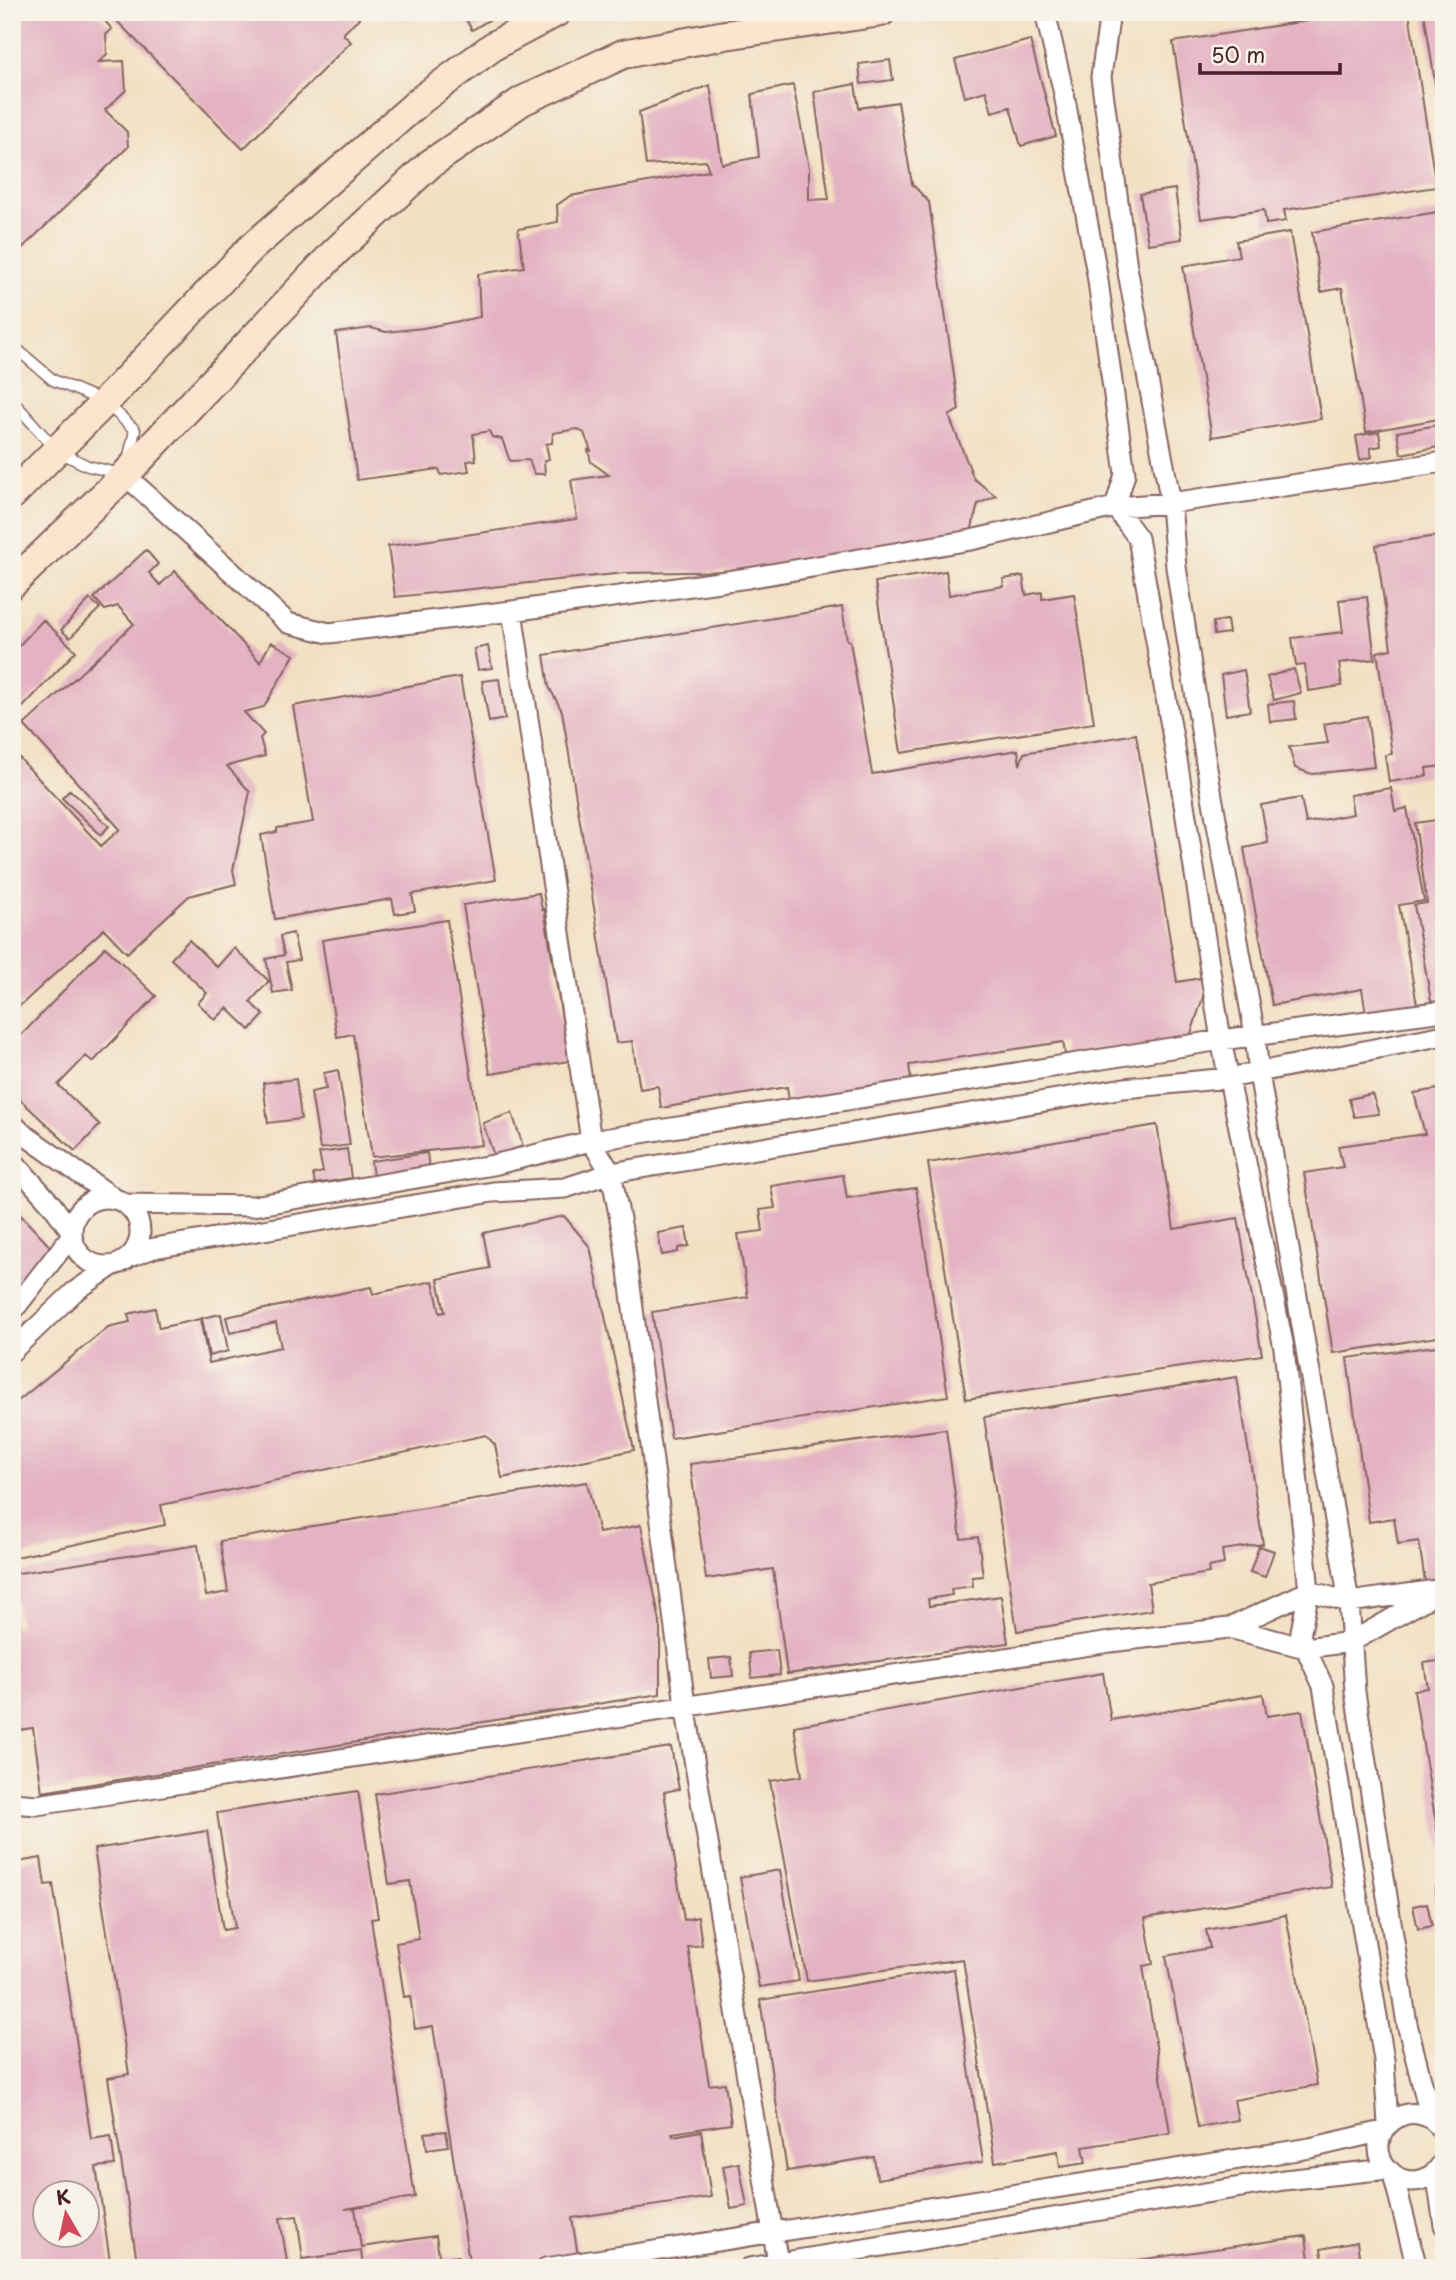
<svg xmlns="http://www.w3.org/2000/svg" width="1456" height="2280" viewBox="0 0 1456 2280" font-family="'Playpen Sans',sans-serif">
<rect width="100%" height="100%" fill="#f7f3e8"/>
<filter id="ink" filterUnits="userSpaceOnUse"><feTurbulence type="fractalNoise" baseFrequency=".0143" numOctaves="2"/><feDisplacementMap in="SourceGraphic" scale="14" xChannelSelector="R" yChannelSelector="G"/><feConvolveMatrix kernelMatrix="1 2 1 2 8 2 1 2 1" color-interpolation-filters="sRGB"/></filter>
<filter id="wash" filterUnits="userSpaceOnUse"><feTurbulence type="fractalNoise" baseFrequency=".00686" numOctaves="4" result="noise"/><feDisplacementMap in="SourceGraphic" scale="28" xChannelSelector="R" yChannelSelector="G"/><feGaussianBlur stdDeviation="1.57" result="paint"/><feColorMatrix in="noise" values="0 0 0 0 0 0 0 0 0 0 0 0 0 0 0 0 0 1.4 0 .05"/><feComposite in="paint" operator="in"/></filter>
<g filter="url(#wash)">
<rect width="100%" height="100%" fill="#f2e0c3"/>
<g id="blocks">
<path fill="#e4b3c3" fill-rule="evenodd" d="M 12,12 L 97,12 L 112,29 L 106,35 L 107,54 L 99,62 L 124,61 L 126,90 L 105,110 L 127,132 L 128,147 L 12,258 Z
M 108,12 L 365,12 L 343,34 L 351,42 L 243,149 Z
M 466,12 L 502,12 L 472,30 L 463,14 Z
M 1362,12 L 1409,12 L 1436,187 L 1284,210 L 1286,221 L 1266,224 L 1264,210 L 1201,219 L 1173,42 Z
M 1424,12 L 1444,12 L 1444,126 L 1442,127 Z
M 1030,40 L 1056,136 L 1021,146 L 1010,107 L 992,112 L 986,91 L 965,97 L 955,60 Z
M 890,60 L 893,80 L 861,84 L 859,64 Z
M 855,84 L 859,108 L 898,102 L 912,184 L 929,202 L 959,410 L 949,416 L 974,479 L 996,496 L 978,504 L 971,532 L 747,571 L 625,573 L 395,597 L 388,546 L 577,519 L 571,480 L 609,475 L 591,462 L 588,450 L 591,451 L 584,433 L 577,429 L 553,433 L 552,443 L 546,444 L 549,459 L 544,461 L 545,474 L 534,474 L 529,460 L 510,461 L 502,439 L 492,437 L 489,431 L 473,434 L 476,460 L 467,461 L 469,471 L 441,475 L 439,469 L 357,480 L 336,333 L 371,328 L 386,332 L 423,328 L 480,317 L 478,274 L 524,267 L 518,229 L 558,222 L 557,205 L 570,196 L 709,171 L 706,161 L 646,165 L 639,112 L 710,85 L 722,164 L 759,157 L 752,94 L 793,85 L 809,168 L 809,200 L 829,199 L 814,92 Z
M 1175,189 L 1182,239 L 1148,244 L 1140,194 Z
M 1444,211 L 1444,418 L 1366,432 L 1342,288 L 1321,292 L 1312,232 Z
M 1290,232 L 1321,419 L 1212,437 L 1183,266 L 1239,256 L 1236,241 Z
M 1444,424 L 1444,446 L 1401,454 L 1397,432 Z
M 1379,432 L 1381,446 L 1370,448 L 1372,457 L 1360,460 L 1356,436 Z
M 1444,535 L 1444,766 L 1426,768 L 1427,776 L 1389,782 L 1385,755 L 1392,754 L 1377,652 L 1391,649 L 1376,545 Z
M 146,550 L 158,564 L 149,573 L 160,585 L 175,571 L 260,662 L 271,642 L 294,655 L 264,707 L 244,712 L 264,734 L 260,738 L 265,756 L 227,766 L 250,792 L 233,870 L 236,884 L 189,896 L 127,953 L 104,929 L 12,1013 L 12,750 L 101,846 L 120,829 L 24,725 L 134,624 L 118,606 L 105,610 L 94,598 Z
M 946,571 L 949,595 L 1004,586 L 1003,579 L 1023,576 L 1026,595 L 1042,592 L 1042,599 L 1074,594 L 1094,723 L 901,753 L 875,582 Z
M 1367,597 L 1375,659 L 1339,663 L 1342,686 L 1308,691 L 1305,665 L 1296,666 L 1292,638 L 1343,632 L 1339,600 Z
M 90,599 L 100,608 L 70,638 L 61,630 Z
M 842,607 L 847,640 L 850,641 L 872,774 L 1018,750 L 1020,765 L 1024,753 L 1136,734 L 1177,982 L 1201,978 L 1204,994 L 1187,1046 L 1067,1065 L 1063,1042 L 909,1065 L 913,1095 L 791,1115 L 787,1087 L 661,1108 L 658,1086 L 640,1089 L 632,1041 L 616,1043 L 562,711 L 549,687 L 544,655 Z
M 43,620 L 76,651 L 21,709 L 12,701 L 12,653 Z
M 1227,620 L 1229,633 L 1214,635 L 1213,622 Z
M 488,646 L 492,668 L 478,670 L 474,649 Z
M 1294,669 L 1301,693 L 1274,700 L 1267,677 Z
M 1244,670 L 1250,711 L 1226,715 L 1221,675 Z
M 460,677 L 496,880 L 412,894 L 415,911 L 395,914 L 392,899 L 275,919 L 261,835 L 277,832 L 277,828 L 313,822 L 293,706 Z
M 499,679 L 505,719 L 489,722 L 482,681 Z
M 1294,701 L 1296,719 L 1270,722 L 1268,704 Z
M 1367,716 L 1374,767 L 1312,774 L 1295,768 L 1289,747 L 1328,743 L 1324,724 Z
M 1391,788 L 1395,811 L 1407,808 L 1424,901 L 1399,905 L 1418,1010 L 1367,1020 L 1362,989 L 1272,1005 L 1244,848 L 1268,843 L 1261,805 L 1301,798 L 1306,823 L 1353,814 L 1350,795 Z
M 70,790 L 109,826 L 101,835 L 62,798 Z
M 1444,819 L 1444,1009 L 1433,1012 L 1414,905 L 1427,903 L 1415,823 Z
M 539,893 L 542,910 L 544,909 L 569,1061 L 490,1074 L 463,905 Z
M 447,920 L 482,1145 L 372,1157 L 353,1034 L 337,1037 L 322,940 Z
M 293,933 L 299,960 L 286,962 L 292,990 L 273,993 L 266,959 L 284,955 L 280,936 Z
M 189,940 L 217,967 L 234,948 L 269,981 L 250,1002 L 264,1015 L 250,1030 L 227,1008 L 215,1020 L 198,1003 L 207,993 L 171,959 Z
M 105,947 L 156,996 L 93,1062 L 86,1056 L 58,1085 L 100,1125 L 75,1151 L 12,1092 L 12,1045 Z
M 338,1070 L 350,1145 L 320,1149 L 311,1092 L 326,1089 L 324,1073 Z
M 296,1079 L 301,1119 L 268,1123 L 263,1083 Z
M 1444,1088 L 1444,1336 L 1333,1353 L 1304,1173 L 1343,1167 L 1338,1146 L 1425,1134 L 1414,1093 Z
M 1372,1094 L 1379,1114 L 1354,1117 L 1349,1099 Z
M 512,1113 L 523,1146 L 494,1156 L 483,1123 Z
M 1157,1125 L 1174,1229 L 1238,1218 L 1262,1355 L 966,1399 L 928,1163 Z
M 347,1149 L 351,1178 L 315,1184 L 313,1174 L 323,1172 L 319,1153 Z
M 427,1153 L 429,1169 L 373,1177 L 371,1161 Z
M 843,1175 L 847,1198 L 916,1188 L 948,1396 L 671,1438 L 652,1312 L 748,1297 L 738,1234 L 763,1231 L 760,1210 L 775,1208 L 771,1186 Z
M 12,1206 L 56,1253 L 12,1293 Z
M 564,1216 L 590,1247 L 634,1450 L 502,1478 L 495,1445 L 486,1435 L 161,1505 L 165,1525 L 12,1558 L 12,1406 L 108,1327 L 130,1322 L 128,1314 L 155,1308 L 159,1328 L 200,1319 L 209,1363 L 281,1347 L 276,1323 L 230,1333 L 226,1317 L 371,1287 L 373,1294 L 433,1281 L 440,1313 L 445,1312 L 438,1279 L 490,1268 L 483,1233 Z
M 686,1228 L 689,1246 L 678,1248 L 678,1252 L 662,1255 L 658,1233 Z
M 221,1314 L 228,1351 L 209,1356 L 202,1318 Z
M 1444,1345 L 1444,1579 L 1425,1582 L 1419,1541 L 1398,1544 L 1394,1518 L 1369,1522 L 1347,1358 Z
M 1237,1377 L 1263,1544 L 1222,1550 L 1224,1564 L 1208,1567 L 1209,1573 L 1148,1583 L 1152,1610 L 1017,1631 L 984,1417 Z
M 946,1429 L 961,1539 L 978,1537 L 983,1576 L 972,1577 L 973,1586 L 951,1589 L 952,1595 L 928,1599 L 929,1606 L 1001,1596 L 1008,1643 L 787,1674 L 773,1569 L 706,1579 L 690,1464 Z
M 587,1482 L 599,1533 L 641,1525 L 660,1622 L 660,1694 L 42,1792 L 33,1728 L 12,1731 L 12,1628 L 20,1627 L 12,1574 L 198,1545 L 206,1596 L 228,1592 L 220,1541 Z
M 1259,1546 L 1274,1551 L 1265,1577 L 1250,1572 Z
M 777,1650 L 780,1675 L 752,1678 L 749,1653 Z
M 731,1657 L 733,1676 L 711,1678 L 709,1659 Z
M 1444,1660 L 1444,1854 L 1441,1855 L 1414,1690 L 1428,1688 L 1424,1663 Z
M 1103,1673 L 1111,1720 L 1263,1694 L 1267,1716 L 1302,1711 L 1332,1887 L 1145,1918 L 1153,1964 L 1143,1966 L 1170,2133 L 1083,2147 L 1086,2163 L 1060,2167 L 1058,2151 L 995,2162 L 963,1959 L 807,1981 L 770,1781 L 802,1776 L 794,1726 Z
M 671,1747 L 679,1789 L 664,1792 L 684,1920 L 698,1917 L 702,1945 L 688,1947 L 709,2085 L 725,2083 L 731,2124 L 672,2133 L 673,2136 L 701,2131 L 711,2197 L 572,2218 L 578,2256 L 501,2268 L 470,2268 L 433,2026 L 415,2029 L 410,1996 L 404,1997 L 396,1943 L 419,1939 L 410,1881 L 389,1884 L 375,1794 Z
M 358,1791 L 378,1918 L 371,1919 L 415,2197 L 345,2209 L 355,2208 L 361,2247 L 436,2236 L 441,2268 L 363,2268 L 361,2251 L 303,2259 L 297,2216 L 280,2218 L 287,2262 L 253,2268 L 160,2268 L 160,2264 L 138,2268 L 108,2078 L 129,2074 L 94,1849 L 207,1831 L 223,1930 L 235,1928 L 217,1813 Z
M 41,1858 L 45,1885 L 53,1884 L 91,2139 L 111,2136 L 115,2165 L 96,2167 L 111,2268 L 12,2268 L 12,1863 ZM 46,2192 L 88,2192 L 88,2234 L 46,2234 Z
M 780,1870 L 799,1981 L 759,1987 L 740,1877 Z
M 1444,1886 L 1444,1935 L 1442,1935 L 1435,1887 Z
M 1427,1903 L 1432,1926 L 1418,1929 L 1413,1906 Z
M 1286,1915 L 1317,2085 L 1234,2100 L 1238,2120 L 1198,2127 L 1166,1956 L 1210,1948 L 1206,1930 Z
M 954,1969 L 983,2162 L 877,2179 L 874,2157 L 787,2171 L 760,2000 Z
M 446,2131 L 448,2146 L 427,2149 L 425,2133 Z
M 739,2163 L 747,2206 L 731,2209 L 723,2166 Z
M 1306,2236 L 1310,2268 L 1096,2268 L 1096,2266 Z
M 1357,2242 L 1361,2268 L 1324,2268 L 1321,2249 Z
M 459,2256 L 461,2268 L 443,2268 L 442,2258 Z
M 997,2262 L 997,2268 L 968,2268 L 968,2266 Z"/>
</g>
</g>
<g filter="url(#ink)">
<use href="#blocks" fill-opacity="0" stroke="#856360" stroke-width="2"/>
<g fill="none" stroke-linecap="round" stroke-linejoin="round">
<defs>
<path id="lane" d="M 12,345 L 53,380 L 105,402 L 135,430 L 128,461
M 12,400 L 57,451 L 88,466 L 121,474"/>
<path id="street" d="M 1045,12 L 1064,94 L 1097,274 L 1125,474 L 1115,507 L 1138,538 L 1178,766 L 1221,1040 L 1284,1348 L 1309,1591 L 1300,1636 L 1323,1686 L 1384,2060 L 1388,2124
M 1110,12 L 1101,77 L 1127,267 L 1171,503 L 1176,567 L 1206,763 L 1255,1035 L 1259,1073 L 1349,1602 L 1355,1692 L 1407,2024 L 1431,2119
M 125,475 L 288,623 L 329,633 L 512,611 L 748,578 L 971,540 L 1115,507 L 1171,503 L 1444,462
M 512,611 L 591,1141 L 611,1173 L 624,1240 L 685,1705 L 778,2263
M 12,1123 L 22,1133 L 115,1199
M 12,1160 L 52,1205 L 71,1231
M72 1232a34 34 0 1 1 68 0a34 34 0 1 1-68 0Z
M 126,1204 L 253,1206 L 493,1165 L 591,1141 L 1221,1040 L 1444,1011
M 129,1257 L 154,1248 L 493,1192 L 565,1188 L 611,1173 L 1124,1088 L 1229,1078 L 1444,1035
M 12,1312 L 72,1235
M 12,1351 L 74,1292 L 112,1266
M 1229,1628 L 1305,1648 L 1351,1642 L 1430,1597
M 12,1803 L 37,1805 L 1110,1642 L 1229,1628 L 1309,1591 L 1349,1602 L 1444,1589
M 1444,2133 C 1415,2086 1355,2135 1389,2170 C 1395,2177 1404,2181 1413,2181 C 1426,2181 1438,2172 1444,2160
M 1436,2171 L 1444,2225
M 1393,2174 L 1417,2268
M 546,2268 L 1310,2148 L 1383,2131
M 749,2268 L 1284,2180 L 1388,2169"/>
<path id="secondary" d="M 12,495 L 105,402 L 250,249 L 422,99 L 495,45 L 557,12
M 12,584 L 125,475 L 335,252 L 430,164 L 522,101 L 623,54 L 725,35 L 881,12"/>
</defs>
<use href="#lane" stroke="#856360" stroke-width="13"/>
<use href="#street" stroke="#856360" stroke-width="23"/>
<use href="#secondary" stroke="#856360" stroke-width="32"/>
<use href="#lane" stroke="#fff" stroke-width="10"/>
<use href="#street" stroke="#fff" stroke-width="19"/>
<use href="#secondary" stroke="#fce5cf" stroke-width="28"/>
</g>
</g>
<rect width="1456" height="2280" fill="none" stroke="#f7f3e8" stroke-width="42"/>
<g transform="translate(66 2214) rotate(351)"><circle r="33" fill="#f7f3e8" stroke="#b29e9c" stroke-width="2"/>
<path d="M0-5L12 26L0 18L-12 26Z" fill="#d1495b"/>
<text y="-10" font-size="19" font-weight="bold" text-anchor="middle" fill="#4a1f2b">K</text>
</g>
<path d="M1200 63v10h140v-10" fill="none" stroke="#4a1f2b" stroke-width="3.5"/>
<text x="1211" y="63" font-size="21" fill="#4a1f2b" stroke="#f7f3e8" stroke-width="5" paint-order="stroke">50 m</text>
</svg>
